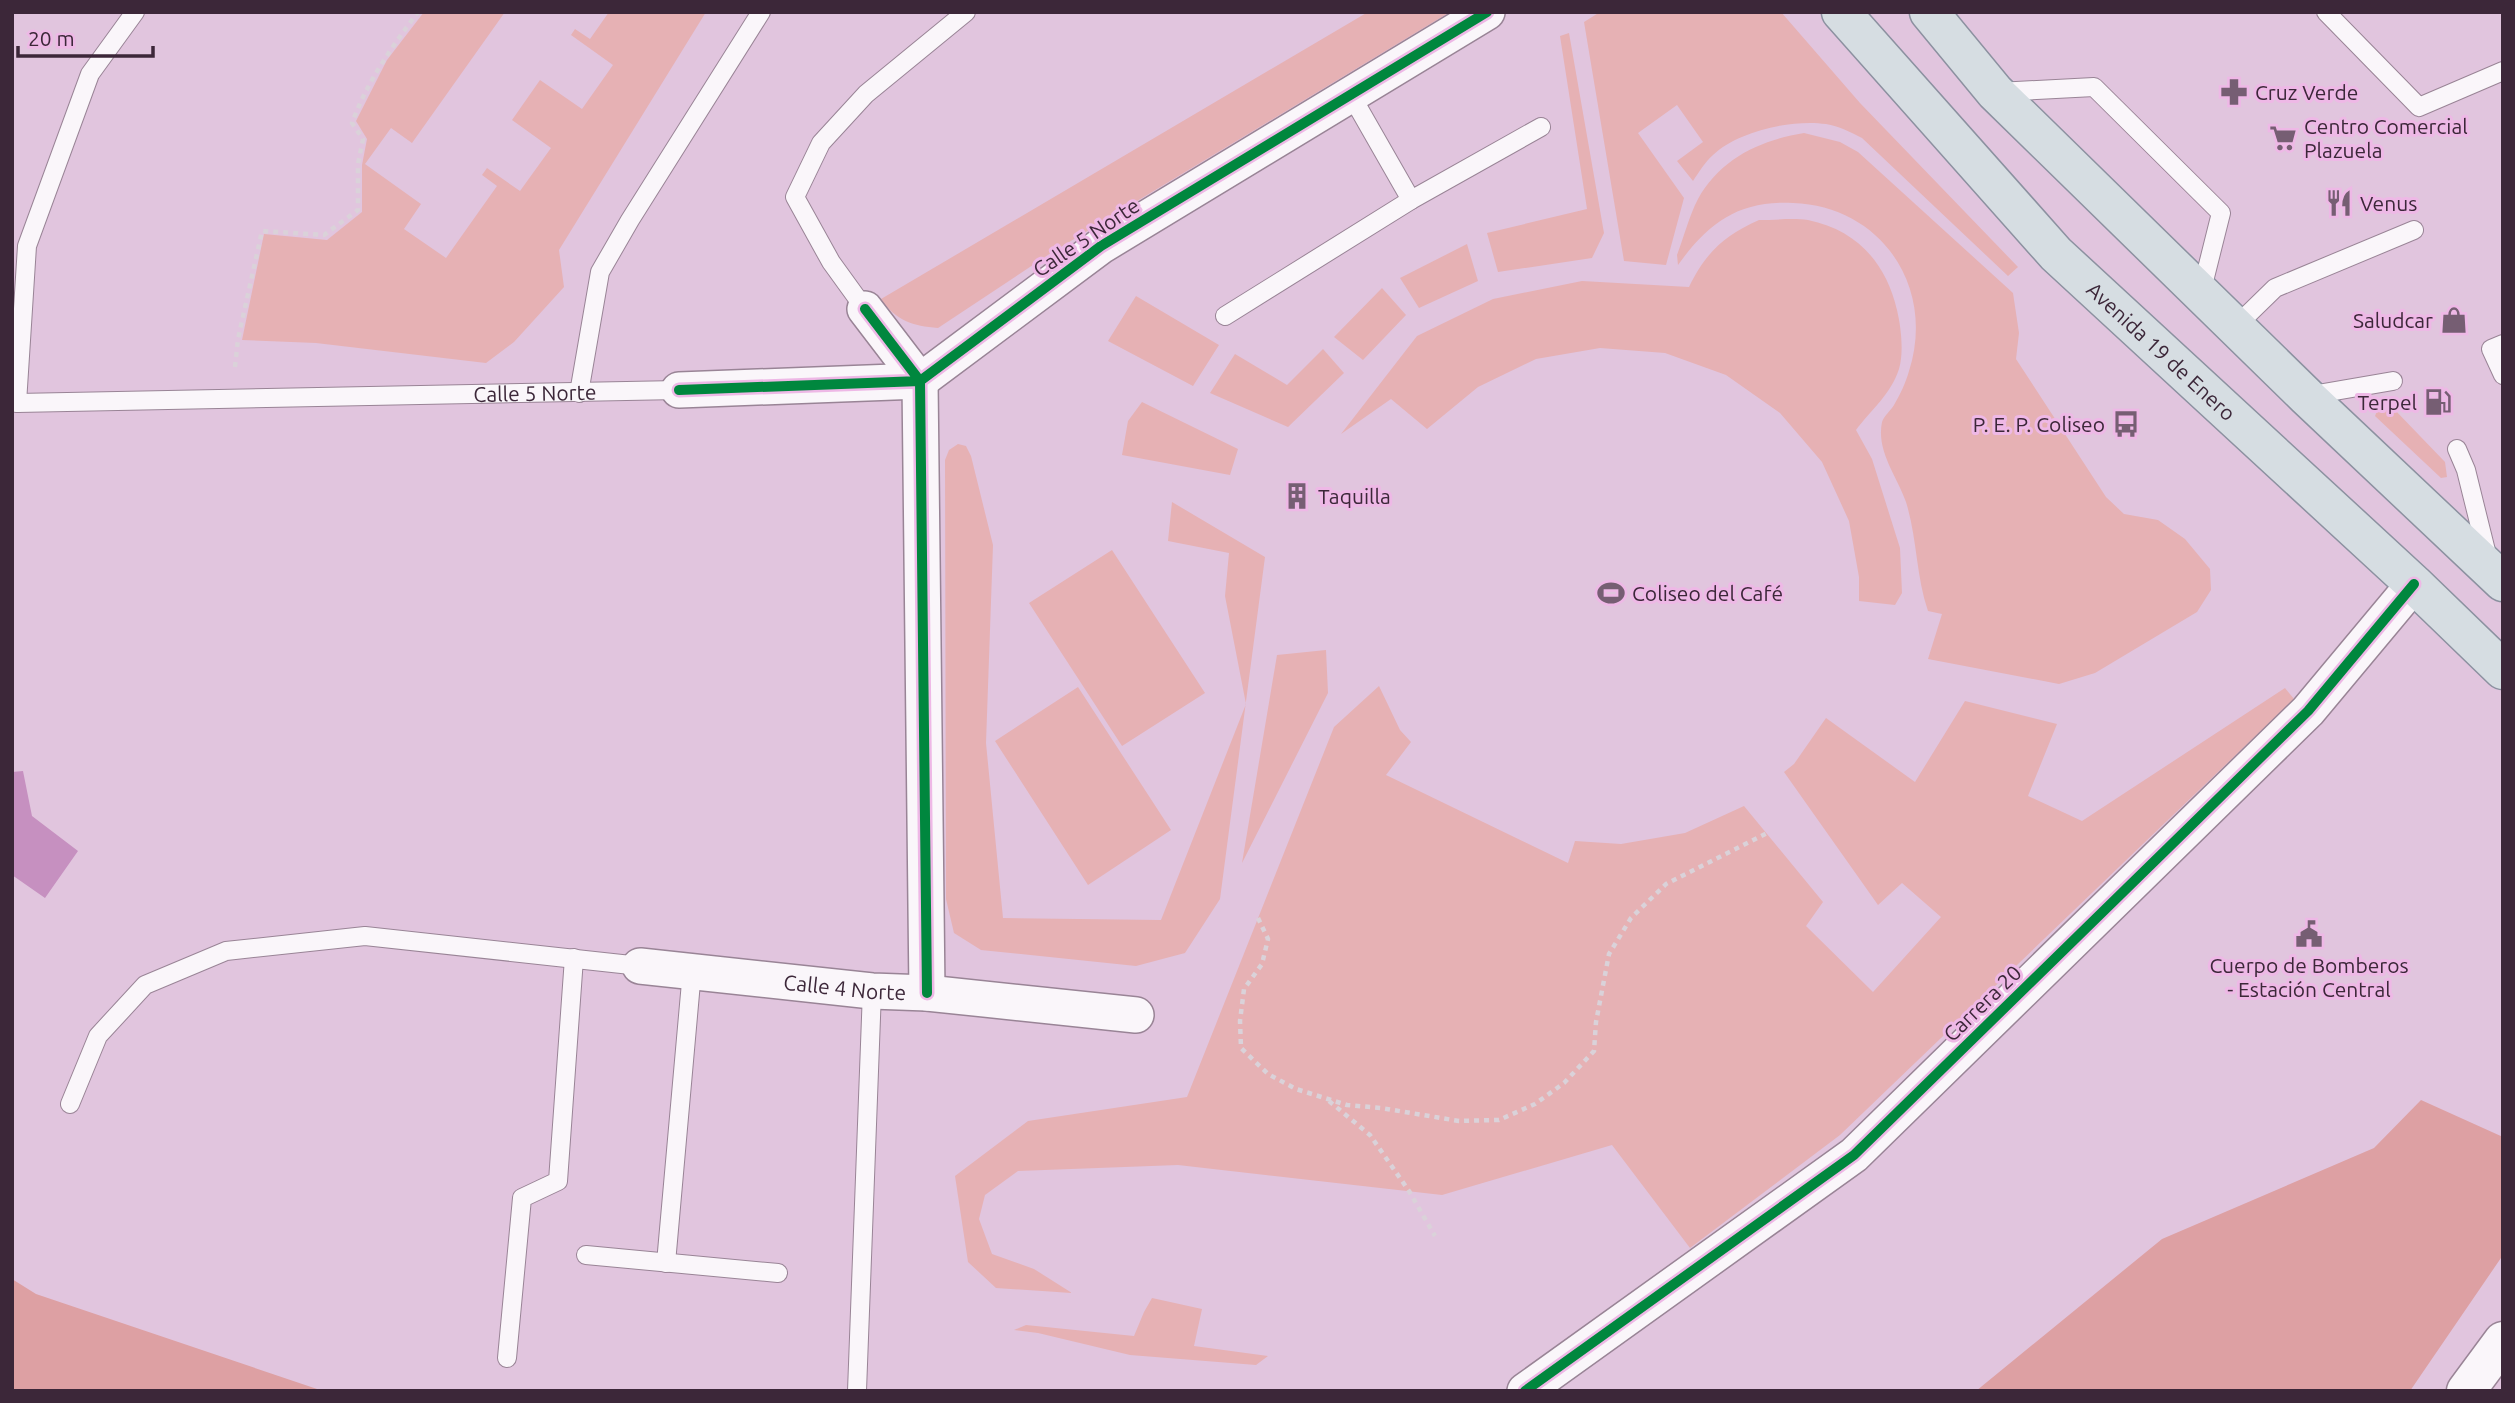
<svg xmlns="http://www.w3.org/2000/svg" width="2515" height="1403" viewBox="0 0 2515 1403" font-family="Ubuntu,sans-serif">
<rect width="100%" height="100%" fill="#e1c5de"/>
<path fill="#e6b1b4" d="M 424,12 L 505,12 L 412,143 L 391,128 L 365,164 L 421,204 L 404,229 L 446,258 L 497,186 L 482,175 L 487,168 L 520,191 L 551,148 L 512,120 L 540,80 L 582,109 L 613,65 L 571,35 L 575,29 L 590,39 L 609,12 L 706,12 L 559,250 L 564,287 L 514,342 L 486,363 L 316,343 L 242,340 L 264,234 L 327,240 L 362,212 L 362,165 L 367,139 L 356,121 L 387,60 Z
M 1368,12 L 1450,12 L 1051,253 L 938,328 C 913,326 896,321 881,299 Z
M 1600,12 L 1781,12 L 1860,103 L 2018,267 L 2008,276 L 1862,138 C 1850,132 1839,126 1826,124 C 1793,119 1738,131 1713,155 C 1705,162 1699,172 1693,181 L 1677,161 L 1703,142 L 1677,105 L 1638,133 L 1684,198 L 1666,265 L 1624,261 L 1584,22 Z
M 1569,33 L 1604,233 L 1592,258 L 1498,272 L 1487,233 L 1587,209 L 1560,36 Z
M 1804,133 L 1840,142 L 1858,152 L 2013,293 L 2019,333 L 2016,359 L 2106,497 L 2124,514 L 2158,520 L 2185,539 L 2210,569 L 2211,590 L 2197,612 L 2095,673 L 2059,684 L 1928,659 L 1942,614 L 1928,611 C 1916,576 1917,537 1906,502 C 1897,476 1876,451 1882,422 C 1884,416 1891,410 1894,405 C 1900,395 1906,382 1909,371 C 1936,287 1881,206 1793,203 C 1739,200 1708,223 1678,265 L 1677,255 C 1684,237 1689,216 1698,199 C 1720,159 1760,140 1804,133 Z
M 1759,220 C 1775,220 1793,218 1808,220 C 1857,230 1886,263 1897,310 C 1901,327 1904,352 1899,369 C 1891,394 1871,410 1856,430 L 1872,459 L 1900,548 L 1902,593 L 1895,605 L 1859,601 L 1859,577 L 1849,521 L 1822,462 L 1780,413 L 1726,375 L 1665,353 L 1600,348 L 1536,359 L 1478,387 L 1427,429 L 1391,399 L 1341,434 L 1417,336 L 1493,299 L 1582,281 L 1689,287 C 1706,252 1724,236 1759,220 Z
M 1467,244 L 1478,281 L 1419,308 L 1400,278 Z
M 1382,288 L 1406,315 L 1363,360 L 1334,337 Z
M 1136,296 L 1219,345 L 1193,386 L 1108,341 Z
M 1323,349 L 1344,373 L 1288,427 L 1210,393 L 1235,354 L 1287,385 Z
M 1142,402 L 1238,449 L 1230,475 L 1122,455 L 1128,421 Z
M 2394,409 L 2445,462 L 2447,477 L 2441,478 L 2375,416 L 2377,411 Z
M 958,444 L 966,446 L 971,456 L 993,545 L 986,743 L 1003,918 L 1161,920 L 1246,704 L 1225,596 L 1229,553 L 1168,541 L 1172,502 L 1265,557 L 1220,899 L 1185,953 L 1136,966 L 981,950 L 954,933 L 946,899 L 945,460 L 949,450 Z
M 1112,550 L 1205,693 L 1122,746 L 1029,603 Z
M 1326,650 L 1328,693 L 1242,863 L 1277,655 Z
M 1379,686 L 1400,730 L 1411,742 L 1386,775 L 1568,863 L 1575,841 L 1621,844 L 1685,833 L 1744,806 L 1823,902 L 1806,926 L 1873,992 L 1941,917 L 1902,883 L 1878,905 L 1784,772 L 1794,764 L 1826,718 L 1915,782 L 1965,701 L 2057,724 L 2028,796 L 2082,821 L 2285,688 L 2294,699 L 1840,1135 L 1690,1248 L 1612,1145 L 1442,1195 L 1178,1165 L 1018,1171 L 985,1195 L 979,1219 L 992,1254 L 1034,1269 L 1072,1293 L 996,1288 L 968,1262 L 955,1176 L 1028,1121 L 1187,1097 L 1334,727 Z
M 1078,687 L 1171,830 L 1088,885 L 995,741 Z
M 1152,1298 L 1202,1309 L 1194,1346 L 1268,1356 L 1256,1365 L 1130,1355 L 1038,1333 L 1014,1330 L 1026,1325 L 1134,1336 L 1144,1312 Z"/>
<path fill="#dda0a3" d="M 2421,1100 L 2503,1137 L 2503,1255 L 2410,1391 L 1976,1391 L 2162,1239 L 2374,1148 Z
M 12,1279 L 36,1294 L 323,1391 L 12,1391 Z"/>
<path fill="#c690c0" d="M 23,771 L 32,816 L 78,851 L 45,898 L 12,875 L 12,772 Z"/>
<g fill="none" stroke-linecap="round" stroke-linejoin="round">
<defs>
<g id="lane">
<path d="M 2326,12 L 2419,107 L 2503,71"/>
<path d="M 1998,92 L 2094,87 L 2221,213 L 2201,293"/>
<path d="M 1411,200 L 1541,127"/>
<path d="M 865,309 L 831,262 L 795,197 L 821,143 L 866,94 L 966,12"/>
<path d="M 1225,316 L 1411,200 L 1351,95"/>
<path d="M 2235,327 L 2275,288 L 2414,230"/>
<path d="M 2503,344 L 2491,349 L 2503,375"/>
<path d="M 579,393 L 600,272 L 630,220 L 761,12"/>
<path d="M 2306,396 L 2393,381"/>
<path id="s1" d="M 17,403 L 679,390"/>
<path d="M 17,403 L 27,246 L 90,74 L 135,12"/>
<path d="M 2457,449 L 2466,470 L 2488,559"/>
<path d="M 70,1104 L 98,1036 L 145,985 L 226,951 L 365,936 L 640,966"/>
<path d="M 586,1255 L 778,1273"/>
<path d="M 666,1263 L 692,971"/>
<path d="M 507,1358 L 522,1198 L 558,1181 L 574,958"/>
<path d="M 857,1391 L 872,991"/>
</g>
<g id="street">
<path d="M 865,309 L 920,381 L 927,993"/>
<path d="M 679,390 L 920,381 L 1101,246 L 1487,12"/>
<path id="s2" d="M 640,966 L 872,991 L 927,993 L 1136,1015"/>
<path d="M 1525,1391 L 1854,1155 L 2308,711 L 2414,584"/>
</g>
<path id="secondary" d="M 2466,1391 L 2503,1341"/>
<g id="primary">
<path id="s3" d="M 1841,12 L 2056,254 L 2414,584 L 2503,670"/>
<path d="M 1929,12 L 1995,92 L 2306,396 L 2503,582"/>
</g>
</defs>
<use href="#lane" stroke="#998496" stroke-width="20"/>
<use href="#street" stroke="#998496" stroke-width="38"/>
<use href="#secondary" stroke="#998496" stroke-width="41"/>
<use href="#primary" stroke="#8c91a0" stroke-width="41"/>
<path stroke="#dad2d9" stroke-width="4.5" stroke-dasharray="5 5" stroke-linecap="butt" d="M 235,367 L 238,339 L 262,231 L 324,235 L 358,210 L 358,164 L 363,139 L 352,123 C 367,82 391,48 418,12
M 1258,918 L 1268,939 L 1262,964 L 1244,989 L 1240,1021 L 1241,1048 L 1268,1074 L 1296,1089 L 1347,1105 L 1381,1108 L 1459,1121 L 1499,1120 L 1535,1104 L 1564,1083 L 1594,1051 L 1596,1022 L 1609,954 L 1631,918 L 1666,884 L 1767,833
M 1329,1101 L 1370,1135 L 1409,1191 L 1435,1236"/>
<use href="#lane" stroke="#faf6fa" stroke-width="18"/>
<use href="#street" stroke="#faf6fa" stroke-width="35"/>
<use href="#secondary" stroke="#faf6fa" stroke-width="38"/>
<use href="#primary" stroke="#d6dde2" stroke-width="38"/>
<defs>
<path id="cycleway" d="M 865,309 L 920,381 L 927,993
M 679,390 L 920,381 L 1101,246 L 1487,12
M 1525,1391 L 1854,1155 L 2308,711 L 2414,584"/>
</defs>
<use href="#cycleway" stroke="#eeb8e6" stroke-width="15"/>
<use href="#cycleway" stroke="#00873e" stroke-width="10"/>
</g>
<defs>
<symbol id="pharmacy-bare" viewBox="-9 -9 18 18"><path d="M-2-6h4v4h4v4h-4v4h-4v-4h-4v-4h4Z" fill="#765e73" stroke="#eeb8e6" stroke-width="2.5" paint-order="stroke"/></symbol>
<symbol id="supermarket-bare" viewBox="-9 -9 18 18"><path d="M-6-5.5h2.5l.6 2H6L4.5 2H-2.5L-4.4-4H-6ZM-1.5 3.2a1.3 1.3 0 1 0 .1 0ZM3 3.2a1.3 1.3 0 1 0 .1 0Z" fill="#765e73" stroke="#eeb8e6" stroke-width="2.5" paint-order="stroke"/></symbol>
<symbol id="restaurant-bare" viewBox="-9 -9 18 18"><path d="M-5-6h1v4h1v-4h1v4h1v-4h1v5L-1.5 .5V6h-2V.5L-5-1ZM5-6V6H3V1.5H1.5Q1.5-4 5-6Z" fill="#765e73" stroke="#eeb8e6" stroke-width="2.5" paint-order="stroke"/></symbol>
<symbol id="shop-bare" viewBox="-9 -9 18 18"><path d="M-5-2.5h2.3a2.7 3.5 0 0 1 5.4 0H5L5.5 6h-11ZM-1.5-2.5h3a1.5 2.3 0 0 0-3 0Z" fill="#765e73" stroke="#eeb8e6" stroke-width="2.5" paint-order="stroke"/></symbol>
<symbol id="fuel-bare" viewBox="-9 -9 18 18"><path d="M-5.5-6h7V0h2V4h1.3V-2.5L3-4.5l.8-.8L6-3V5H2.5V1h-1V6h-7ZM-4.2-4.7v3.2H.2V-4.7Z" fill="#765e73" stroke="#eeb8e6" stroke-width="2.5" paint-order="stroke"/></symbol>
<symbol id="bus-bare" viewBox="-9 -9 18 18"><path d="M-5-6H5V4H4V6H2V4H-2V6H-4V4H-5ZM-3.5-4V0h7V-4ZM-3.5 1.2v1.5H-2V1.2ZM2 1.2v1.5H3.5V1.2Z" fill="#765e73" stroke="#eeb8e6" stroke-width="2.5" paint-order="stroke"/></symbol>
<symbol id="building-bare" viewBox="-9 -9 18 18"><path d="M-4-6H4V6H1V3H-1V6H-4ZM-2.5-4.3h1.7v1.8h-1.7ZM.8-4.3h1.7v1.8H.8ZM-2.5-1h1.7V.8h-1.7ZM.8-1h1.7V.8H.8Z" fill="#765e73" stroke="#eeb8e6" stroke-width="2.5" paint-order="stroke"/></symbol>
<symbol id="stadium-bare" viewBox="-9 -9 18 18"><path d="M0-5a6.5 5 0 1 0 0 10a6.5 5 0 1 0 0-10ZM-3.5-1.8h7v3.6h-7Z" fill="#765e73" stroke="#eeb8e6" stroke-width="2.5" paint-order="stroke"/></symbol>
<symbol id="civic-bare" viewBox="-9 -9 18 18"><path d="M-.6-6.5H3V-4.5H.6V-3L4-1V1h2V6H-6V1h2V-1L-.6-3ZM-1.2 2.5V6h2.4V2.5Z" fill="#765e73" stroke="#eeb8e6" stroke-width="2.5" paint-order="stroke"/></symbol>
</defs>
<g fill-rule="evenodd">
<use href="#pharmacy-bare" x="2215" y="73" width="38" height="38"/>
<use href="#supermarket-bare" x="2264" y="119" width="38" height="38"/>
<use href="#restaurant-bare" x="2320" y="184" width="38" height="38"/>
<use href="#shop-bare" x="2435" y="301" width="38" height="38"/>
<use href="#fuel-bare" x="2419" y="383" width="38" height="38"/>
<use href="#bus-bare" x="2107" y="405" width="38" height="38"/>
<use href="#building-bare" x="1278" y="477" width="38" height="38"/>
<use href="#stadium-bare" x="1592" y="574" width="38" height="38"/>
<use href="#civic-bare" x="2290" y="915" width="38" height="38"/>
</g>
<g text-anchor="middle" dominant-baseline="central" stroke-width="6" stroke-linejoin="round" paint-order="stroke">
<g font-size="21" fill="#3c2739" stroke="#eeb8e6" text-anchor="start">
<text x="2255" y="92">Cruz Verde</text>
<text x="2304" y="126">Centro Comercial<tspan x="2304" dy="24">Plazuela</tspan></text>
<text x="2360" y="203">Venus</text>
<text x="2433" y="320" text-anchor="end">Saludcar</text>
<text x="2417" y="402" text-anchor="end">Terpel</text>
<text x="2105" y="424" text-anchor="end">P. E. P. Coliseo</text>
<text x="1318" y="496">Taquilla</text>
<text x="1632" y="593">Coliseo del Café</text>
<text x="2309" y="965" text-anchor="middle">Cuerpo de Bomberos<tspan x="2309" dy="24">- Estación Central</tspan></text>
</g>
<g font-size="21" fill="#3c2739" stroke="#eeb8e6">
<text transform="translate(1086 237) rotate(-34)">Calle 5 Norte</text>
<text stroke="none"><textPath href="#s3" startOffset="467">Avenida 19 de Enero</textPath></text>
<text stroke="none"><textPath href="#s1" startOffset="518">Calle 5 Norte</textPath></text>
<text stroke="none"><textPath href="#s2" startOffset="206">Calle 4 Norte</textPath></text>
<text transform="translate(1982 1003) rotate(-44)">Carrera 20</text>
</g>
</g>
<rect width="2515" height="1403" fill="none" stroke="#3c2739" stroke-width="28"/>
<path d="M18 46v10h135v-10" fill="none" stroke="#3c2739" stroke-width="3.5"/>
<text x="28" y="46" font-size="21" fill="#3c2739" stroke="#eeb8e6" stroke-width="5" paint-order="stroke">20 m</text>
</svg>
